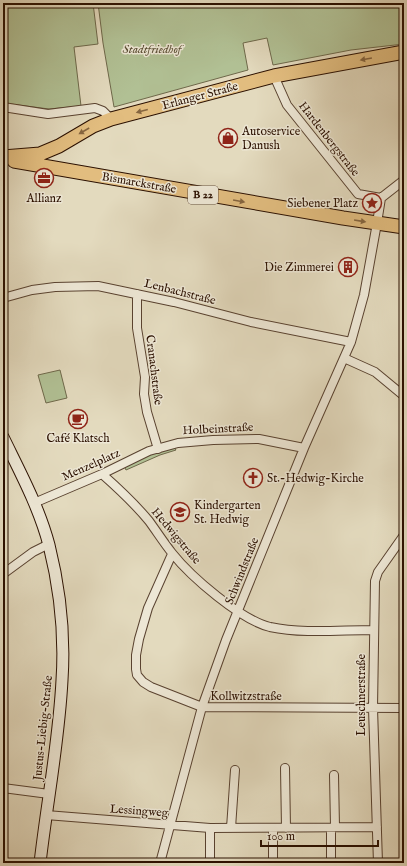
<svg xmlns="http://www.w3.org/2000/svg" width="407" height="866" viewBox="0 0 407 866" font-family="'IM FELL English',serif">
<rect width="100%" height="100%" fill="#e3dabe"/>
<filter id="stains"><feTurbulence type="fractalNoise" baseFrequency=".005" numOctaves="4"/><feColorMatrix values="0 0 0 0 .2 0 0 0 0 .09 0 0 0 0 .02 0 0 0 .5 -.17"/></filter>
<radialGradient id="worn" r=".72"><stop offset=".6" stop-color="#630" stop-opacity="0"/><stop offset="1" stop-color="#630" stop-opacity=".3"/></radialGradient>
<path fill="#b1c094" stroke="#6e684a" d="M 3,3 L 93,3 L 98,44 L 74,47 L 81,106 L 49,109 L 3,103 Z
M 98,3 L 404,3 L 404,44 L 351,50 L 273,65 L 267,38 L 243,43 L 248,70 L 114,107 L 103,43 Z
M 60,370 L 67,398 L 46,403 L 38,375 Z
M 174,447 L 176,450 L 160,455 L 126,470 L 124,466 L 157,452 Z"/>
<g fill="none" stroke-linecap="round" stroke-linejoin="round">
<defs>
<path id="street" d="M 274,76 L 287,105 L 358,194 L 381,198
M 3,107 L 48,114 L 95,108 L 103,111 L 111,119
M 137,294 L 137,328 L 145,377 L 144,394 L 147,412 L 158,449
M 3,298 L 32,290 L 55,287 L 98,286 L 174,302 L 251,322 L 351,342
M 344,358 L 375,372 L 404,396
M 102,474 C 119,489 135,504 149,521 C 157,532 164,543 172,553 C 191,577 241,620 270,627 C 303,634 340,630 373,630
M 34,503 L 102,474 L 149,451 L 178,443 L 213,440 L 259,439 L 304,448
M 172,554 L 148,608 L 139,639 L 136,655 L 136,669 L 137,675 L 143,682 L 151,687 L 202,707 L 404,708
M 3,574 L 33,552 L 49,544
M 285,768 L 286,828
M 334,775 L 335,827
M 3,788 L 49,794
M 46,815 L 210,828 L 377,827
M 210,828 L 210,863
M 231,828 L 235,770
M 273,828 L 273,863
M 331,828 L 331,863
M 160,863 L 202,707 L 226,640 L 304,448 L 351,342 L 364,295 L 377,223 L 381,198 L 404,180
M 378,863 L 373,708 L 375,581 L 378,572 L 404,535"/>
<path id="secondary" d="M 3,437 C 20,472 39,507 49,545 C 60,589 65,635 62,680 C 59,741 47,802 40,863"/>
<path id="primary" d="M 3,157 L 40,154 L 59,146 L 93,126 L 111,119 L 274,76 L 404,52
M 14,161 L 343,218 L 404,227"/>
</defs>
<use href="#street" stroke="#594230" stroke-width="10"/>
<use href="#secondary" stroke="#2b1000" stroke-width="13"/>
<use href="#primary" stroke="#2b1000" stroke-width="15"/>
<use href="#street" stroke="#ede7d5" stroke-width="8"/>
<use href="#secondary" stroke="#ede7d5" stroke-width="11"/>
<use href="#primary" stroke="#e2bd7f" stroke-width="13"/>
</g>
<defs><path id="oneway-solid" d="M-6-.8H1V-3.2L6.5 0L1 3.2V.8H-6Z"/></defs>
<g fill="#866640">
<use href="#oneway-solid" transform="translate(366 59) rotate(170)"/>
<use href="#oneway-solid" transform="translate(142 111) rotate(165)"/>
<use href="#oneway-solid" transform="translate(84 131) rotate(150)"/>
<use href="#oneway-solid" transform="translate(239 201) rotate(10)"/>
<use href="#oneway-solid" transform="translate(360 221) rotate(9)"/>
</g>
<defs>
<symbol id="shop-ring" viewBox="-11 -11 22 22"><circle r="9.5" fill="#ede7d5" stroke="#8f2418" stroke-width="1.5"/><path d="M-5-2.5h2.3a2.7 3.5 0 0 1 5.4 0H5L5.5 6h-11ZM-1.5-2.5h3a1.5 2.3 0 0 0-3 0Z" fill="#8f2418"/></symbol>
<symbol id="office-ring" viewBox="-11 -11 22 22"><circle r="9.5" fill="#ede7d5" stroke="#8f2418" stroke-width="1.5"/><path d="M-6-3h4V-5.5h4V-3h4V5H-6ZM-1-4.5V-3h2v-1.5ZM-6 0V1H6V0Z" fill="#8f2418"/></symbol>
<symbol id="sight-ring" viewBox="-11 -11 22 22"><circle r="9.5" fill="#ede7d5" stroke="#8f2418" stroke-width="1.5"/><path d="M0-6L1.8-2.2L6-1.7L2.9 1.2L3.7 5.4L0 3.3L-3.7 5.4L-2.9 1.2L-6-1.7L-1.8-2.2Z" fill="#8f2418"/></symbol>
<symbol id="building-ring" viewBox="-11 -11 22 22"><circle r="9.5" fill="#ede7d5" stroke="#8f2418" stroke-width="1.5"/><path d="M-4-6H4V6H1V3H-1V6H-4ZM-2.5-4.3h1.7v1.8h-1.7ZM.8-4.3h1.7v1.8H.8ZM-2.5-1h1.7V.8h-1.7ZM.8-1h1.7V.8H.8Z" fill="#8f2418"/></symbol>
<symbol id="cafe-ring" viewBox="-11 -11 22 22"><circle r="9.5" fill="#ede7d5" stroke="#8f2418" stroke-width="1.5"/><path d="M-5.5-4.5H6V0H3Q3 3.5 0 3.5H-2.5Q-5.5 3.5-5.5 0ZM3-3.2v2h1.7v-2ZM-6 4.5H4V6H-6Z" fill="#8f2418"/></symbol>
<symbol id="church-ring" viewBox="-11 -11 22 22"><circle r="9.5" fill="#ede7d5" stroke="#8f2418" stroke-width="1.5"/><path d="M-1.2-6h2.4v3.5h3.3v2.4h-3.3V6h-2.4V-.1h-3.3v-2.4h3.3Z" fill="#8f2418"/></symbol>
<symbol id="school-ring" viewBox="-11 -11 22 22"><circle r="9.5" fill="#ede7d5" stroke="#8f2418" stroke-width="1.5"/><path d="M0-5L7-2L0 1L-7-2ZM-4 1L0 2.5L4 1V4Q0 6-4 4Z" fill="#8f2418"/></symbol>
</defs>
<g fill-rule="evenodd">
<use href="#shop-ring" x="217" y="127" width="22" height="22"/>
<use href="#office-ring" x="33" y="167" width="22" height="22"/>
<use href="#sight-ring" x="361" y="192" width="22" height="22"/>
<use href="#building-ring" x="337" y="256" width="22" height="22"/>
<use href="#cafe-ring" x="67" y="408" width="22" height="22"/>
<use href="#church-ring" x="242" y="467" width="22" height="22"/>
<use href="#school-ring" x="169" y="501" width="22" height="22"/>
</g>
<g text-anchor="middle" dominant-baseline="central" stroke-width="3" stroke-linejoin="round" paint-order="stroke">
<rect fill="#ede7d5" stroke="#655040" stroke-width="1" x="188" y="186" width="30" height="18" rx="3"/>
<g font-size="11" font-weight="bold" fill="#2b1000">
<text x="203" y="195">B 22</text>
</g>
<g font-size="12" font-style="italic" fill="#5a4e34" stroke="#ede7d5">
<text x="152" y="49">Stadtfriedhof</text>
</g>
<g font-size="12" fill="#2b1000" stroke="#ede7d5">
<text transform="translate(200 96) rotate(-15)">Erlanger Straße</text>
<text transform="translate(329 139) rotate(52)">Hardenbergstraße</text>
<text transform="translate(139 183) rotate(10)">Bismarckstraße</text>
<text transform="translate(180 292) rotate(14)">Lenbachstraße</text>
<text transform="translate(154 370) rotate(83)">Cranachstraße</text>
<text transform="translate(218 429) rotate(-3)">Holbeinstraße</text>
<text transform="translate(91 465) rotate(-24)">Menzelplatz</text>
<text transform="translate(176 536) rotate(50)">Hedwigstraße</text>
<text transform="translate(242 571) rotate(-68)">Schwindstraße</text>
<text transform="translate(361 695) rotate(-90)">Leuschnerstraße</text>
<text x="246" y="696">Kollwitzstraße</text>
<text transform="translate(43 728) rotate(-84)">Justus-Liebig-Straße</text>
<text transform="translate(139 811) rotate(4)">Lessingweg</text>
</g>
<g font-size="12" fill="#2b1000" stroke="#ede7d5" text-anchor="start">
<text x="242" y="131">Autoservice<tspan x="242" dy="14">Danush</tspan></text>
<text x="44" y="198" text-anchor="middle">Allianz</text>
<text x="358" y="203" text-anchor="end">Siebener Platz</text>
<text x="334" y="267" text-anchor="end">Die Zimmerei</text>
<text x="78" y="438" text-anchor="middle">Café Klatsch</text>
<text x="267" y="478">St.-Hedwig-Kirche</text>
<text x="194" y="505">Kindergarten<tspan x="194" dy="14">St. Hedwig</tspan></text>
</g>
</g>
<rect width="407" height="866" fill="none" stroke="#e3dabe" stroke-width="16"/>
<rect x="4" y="4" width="399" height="858" fill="none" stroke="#2b1000" stroke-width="2"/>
<rect x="8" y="8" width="391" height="850" fill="none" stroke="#2b1000"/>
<path d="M261 840v6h117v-6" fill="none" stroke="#2b1000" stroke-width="2"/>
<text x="267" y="840" font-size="12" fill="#2b1000" stroke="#ede7d5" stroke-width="3" paint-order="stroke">100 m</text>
<rect width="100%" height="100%" filter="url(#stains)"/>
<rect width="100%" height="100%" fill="url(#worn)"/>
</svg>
